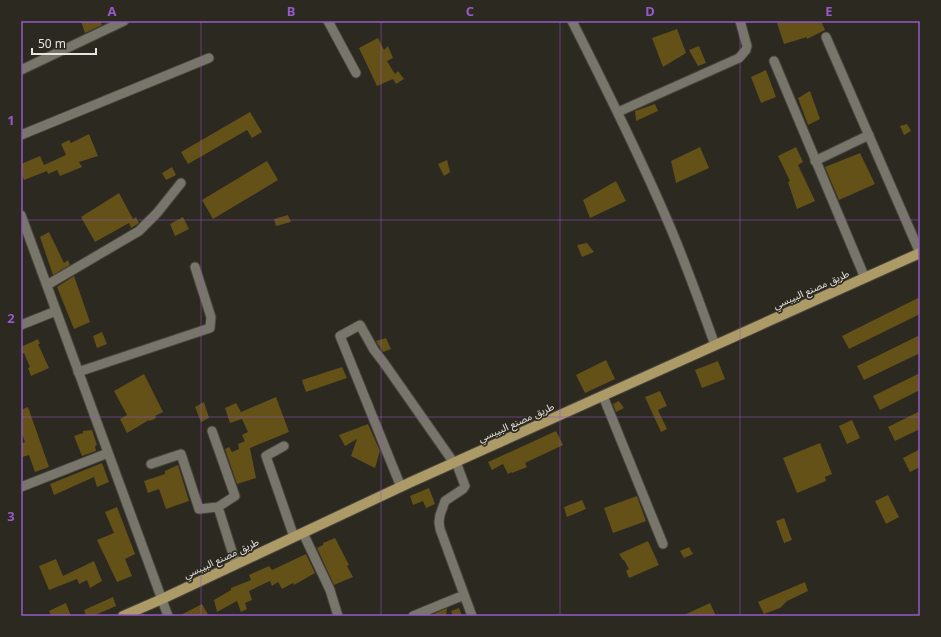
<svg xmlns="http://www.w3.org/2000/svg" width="941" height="637" viewBox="0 0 941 637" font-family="'Noto Sans','Noto Sans Arabic',sans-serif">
<rect width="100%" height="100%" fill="#2c2920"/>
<path fill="#635118" d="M 81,21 L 100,21 L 102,25 L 85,33 Z
M 783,21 L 821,21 L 825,30 L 807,39 L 807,37 L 784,44 L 777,23 Z
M 677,29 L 686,53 L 663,67 L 652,38 Z
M 378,38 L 384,50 L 388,46 L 393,58 L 387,61 L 395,74 L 398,71 L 404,79 L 396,84 L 393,79 L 377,86 L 359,48 Z
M 699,46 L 706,63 L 698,66 L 689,50 Z
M 766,70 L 776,97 L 761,103 L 751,77 Z
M 810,91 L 820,119 L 808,125 L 798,98 Z
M 655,104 L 658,111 L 636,121 L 635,111 Z
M 250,112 L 262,132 L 252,138 L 247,130 L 188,164 L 181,152 Z
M 907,124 L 911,131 L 904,135 L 900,126 Z
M 89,134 L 98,156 L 79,162 L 82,167 L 60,176 L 57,170 L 48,174 L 47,171 L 24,180 L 21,172 L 21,164 L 40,156 L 44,165 L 66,155 L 61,144 L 69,140 L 71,143 Z
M 700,147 L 709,168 L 676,183 L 671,161 Z
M 796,147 L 803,162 L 798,165 L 815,201 L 797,209 L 788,182 L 790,181 L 778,156 Z
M 860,153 L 875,184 L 839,200 L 825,167 Z
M 447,160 L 450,172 L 444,176 L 438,164 Z
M 267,161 L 278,180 L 213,219 L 202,200 Z
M 172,167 L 176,175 L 166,180 L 162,173 Z
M 616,181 L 626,201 L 590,218 L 583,200 Z
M 119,193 L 133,219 L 136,217 L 139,223 L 131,228 L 129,223 L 95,242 L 81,217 Z
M 288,215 L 291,222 L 276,226 L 274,219 Z
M 183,217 L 189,229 L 175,236 L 170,224 Z
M 49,232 L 64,263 L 68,260 L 70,265 L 53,275 L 40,237 Z
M 587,243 L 594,252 L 582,257 L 577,245 Z
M 74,276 L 90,322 L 74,329 L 57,287 Z
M 920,297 L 920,314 L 849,349 L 842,336 Z
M 102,332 L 107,344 L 97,348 L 93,336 Z
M 920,335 L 920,353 L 864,380 L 857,366 Z
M 386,338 L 391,349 L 383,352 L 376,341 Z
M 38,339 L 40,344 L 38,344 L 49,368 L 31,376 L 28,368 L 30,367 L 24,353 L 21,354 L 21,347 Z
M 606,360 L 615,379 L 585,393 L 576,375 Z
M 718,361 L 725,379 L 702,388 L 695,370 Z
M 342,367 L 347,378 L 306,392 L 302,380 Z
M 920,373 L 920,390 L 880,410 L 873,396 Z
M 144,374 L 163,412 L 155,416 L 156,418 L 150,421 L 149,420 L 127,433 L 120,419 L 127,415 L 114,391 Z
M 660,391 L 667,406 L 658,410 L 667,429 L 661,432 L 645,397 Z
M 276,397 L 289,432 L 250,448 L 256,478 L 237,484 L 225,449 L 229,447 L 232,452 L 239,449 L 238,444 L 245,441 L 242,435 L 248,432 L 242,419 L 230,423 L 225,408 L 236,403 L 241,412 Z
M 619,401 L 624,408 L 616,412 L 613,404 Z
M 204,402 L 209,418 L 201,422 L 195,407 Z
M 28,407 L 49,467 L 35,472 L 29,455 L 22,457 L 21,453 L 21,444 L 25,442 L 21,431 L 21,410 Z
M 920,411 L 920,429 L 895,441 L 888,427 Z
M 852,420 L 860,438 L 847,444 L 839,426 Z
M 368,424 L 380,451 L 375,468 L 351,456 L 357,439 L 345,446 L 339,435 Z
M 92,430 L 97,445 L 95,446 L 96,451 L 82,456 L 74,436 L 83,433 L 83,431 Z
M 556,431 L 563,445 L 525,463 L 527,467 L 512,473 L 512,472 L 508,474 L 503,464 L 492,470 L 488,462 Z
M 820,443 L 832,474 L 825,477 L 826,481 L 797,493 L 783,458 Z
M 920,449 L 920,467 L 910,472 L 903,458 Z
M 102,463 L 109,482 L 97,487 L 94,477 L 54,495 L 50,484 Z
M 178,465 L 189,501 L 166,509 L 159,489 L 148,493 L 144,481 L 165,474 L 165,471 Z
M 429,488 L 435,504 L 426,508 L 423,501 L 413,505 L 410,496 Z
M 888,495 L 899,517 L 886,524 L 875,501 Z
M 637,496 L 646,521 L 613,533 L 604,508 Z
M 582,500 L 586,509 L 567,517 L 564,507 Z
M 117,507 L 135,554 L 125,559 L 132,576 L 117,582 L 97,540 L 114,533 L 105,512 Z
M 784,518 L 792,540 L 784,543 L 776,521 Z
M 335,538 L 349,565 L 347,566 L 353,577 L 334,585 L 317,548 L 323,545 L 323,543 Z
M 648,541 L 659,565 L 629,578 L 626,571 L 629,569 L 624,560 L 623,560 L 619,554 Z
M 689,547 L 693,554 L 684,558 L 680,551 Z
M 306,554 L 315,573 L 294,585 L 293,583 L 282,589 L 278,582 L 272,586 L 270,581 L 249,591 L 252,600 L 245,603 L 247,609 L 241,612 L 237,601 L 217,612 L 214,600 L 231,590 L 231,588 L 251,580 L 249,575 L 269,566 L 272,570 Z
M 56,559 L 63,576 L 94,561 L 102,581 L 90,588 L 87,580 L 79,584 L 77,579 L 49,590 L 39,566 Z
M 805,582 L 808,591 L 787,601 L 780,608 L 764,614 L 758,602 Z
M 113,597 L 116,606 L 93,616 L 86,616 L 84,610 Z
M 66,603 L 71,616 L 51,616 L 49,611 Z
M 710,603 L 716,616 L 682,616 Z
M 202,604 L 209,616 L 179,616 Z
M 447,608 L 446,616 L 429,616 Z
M 459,608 L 462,616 L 453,616 L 451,611 Z"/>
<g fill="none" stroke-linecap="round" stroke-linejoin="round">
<defs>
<path id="minor" d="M 328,21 L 356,73
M 572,21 C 607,90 641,158 671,229 C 687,267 701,306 715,345
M 826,37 L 920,253
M 774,61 L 865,278
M 21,70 L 124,21
M 618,112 L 739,58 L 746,50 L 747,46 L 740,21
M 21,135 L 209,58
M 815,161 L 869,135
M 21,215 L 168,616
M 47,285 L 139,231 L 157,213 L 181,183
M 21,325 L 56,311
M 78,372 L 210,328 L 211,317 L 195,267
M 603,396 L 663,544
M 212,431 L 235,496 L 218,507
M 284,446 L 266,456 L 294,537
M 456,462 L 465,486 L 463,489 L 445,501 L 440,515 L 439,522 L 440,529 L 472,616
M 151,464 L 181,454 L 199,509 L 218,507 L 236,564
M 21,487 L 108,453
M 401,487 L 340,336 L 360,325 L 374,350 L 384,363 L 454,463
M 303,533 L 330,590 L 338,616
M 413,616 L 464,595"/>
<path id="major" d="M 123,616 L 162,599 L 411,482 L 920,253"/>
</defs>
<use href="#minor" stroke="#47443d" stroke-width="11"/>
<use href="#major" stroke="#47443d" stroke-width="12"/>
<use href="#minor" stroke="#78756b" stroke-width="9"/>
<use href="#major" stroke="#ad9b67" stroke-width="10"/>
</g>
<path fill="none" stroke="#965ac7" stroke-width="1" stroke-opacity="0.55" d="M 201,21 L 201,616M 381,21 L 381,616M 560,21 L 560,616M 740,21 L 740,616M 21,220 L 920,220M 21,417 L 920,417"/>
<g text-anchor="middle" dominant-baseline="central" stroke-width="3.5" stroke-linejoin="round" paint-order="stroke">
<g font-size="10" fill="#e7e5df" stroke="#2c2920">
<text transform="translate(811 289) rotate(-24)">طريق مصنع البيبسي</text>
<text transform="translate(516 422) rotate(-24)">طريق مصنع البيبسي</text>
<text transform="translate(221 558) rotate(-25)">طريق مصنع البيبسي</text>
</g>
</g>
<rect width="941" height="637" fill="none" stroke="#2c2920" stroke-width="44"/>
<path d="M32 48v6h64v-6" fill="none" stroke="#e7e5df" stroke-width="2"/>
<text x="38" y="48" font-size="12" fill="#e7e5df" stroke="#2c2920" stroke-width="3" paint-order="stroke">50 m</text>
<rect x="22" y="22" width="897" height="593" fill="none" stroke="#965ac7" stroke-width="1.5"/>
<g font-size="13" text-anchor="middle" font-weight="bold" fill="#965ac7">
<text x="112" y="16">A</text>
<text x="291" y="16">B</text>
<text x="470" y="16">C</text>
<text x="650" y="16">D</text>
<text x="829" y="16">E</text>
<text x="11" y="125">1</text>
<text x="11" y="323">2</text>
<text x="11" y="521">3</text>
</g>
</svg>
